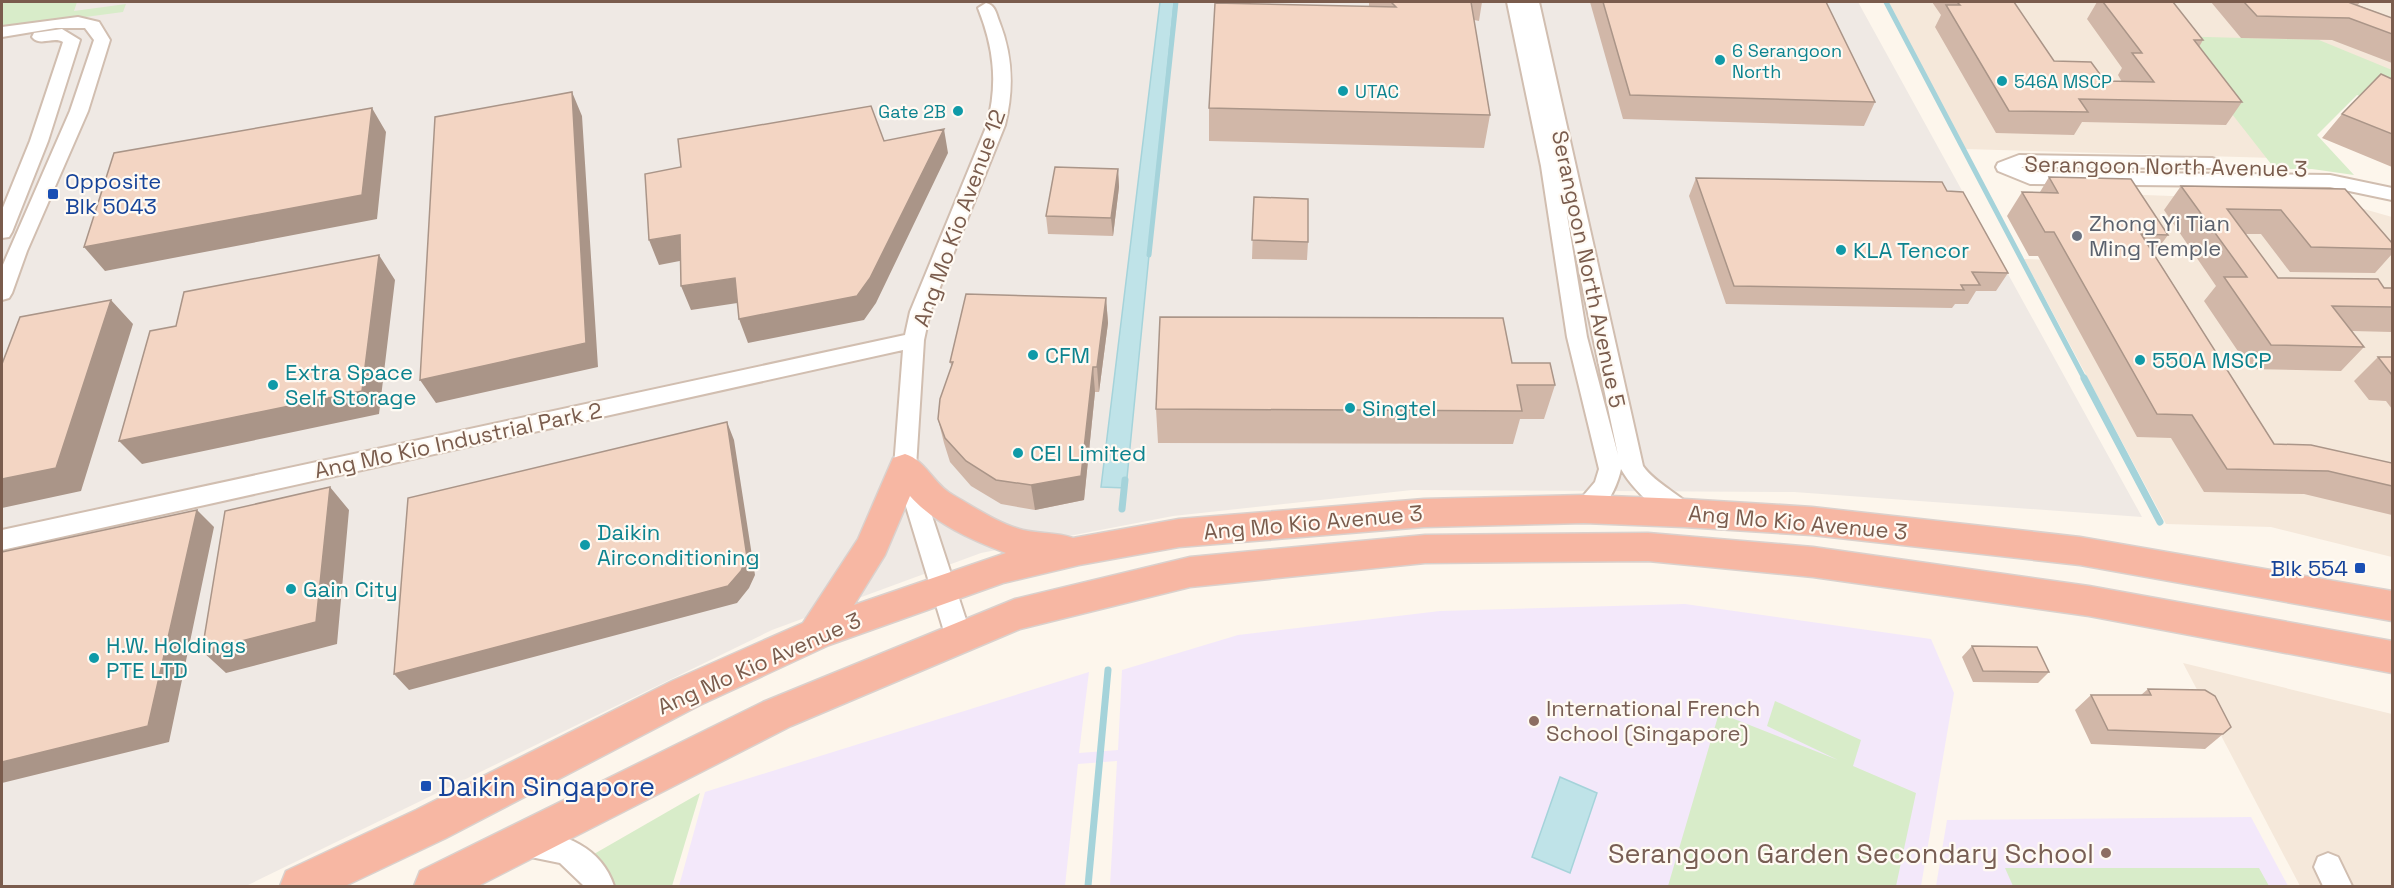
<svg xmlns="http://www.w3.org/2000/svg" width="2394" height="888" viewBox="0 0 2394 888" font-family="'Space Grotesk',sans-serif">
<rect width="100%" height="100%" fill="#fdf6ec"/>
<path fill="#f5e8da" d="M 1884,2 L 2392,2 L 2392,74 L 2326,47 L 2274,158 L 1964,149 Z
M 2117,194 L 2339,202 L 2392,217 L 2392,557 L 2271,527 L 2166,524 L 2024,259 L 2161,264 Z
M 2183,663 L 2392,714 L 2392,886 L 2300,886 Z"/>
<path fill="#efe9e4" d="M 2,2 L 1858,2 L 2142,517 L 1794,492 L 1412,490 L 1173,516 L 981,553 L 772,630 L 246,886 L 2,886 Z"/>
<path fill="#f3e8fa" d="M 1685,604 L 1931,639 L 1954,693 L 1921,886 L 1110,886 L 1117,761 L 1078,764 L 1065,886 L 679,886 L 705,792 L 1089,672 L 1079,753 L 1118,750 L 1122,670 L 1238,635 L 1440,611 Z
M 2251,817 L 2288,886 L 1936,886 L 1947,820 Z"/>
<path fill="#d8ecc9" d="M 2,2 L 77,2 L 74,11 L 126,4 L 123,12 L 2,28 Z
M 2171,36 L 2319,40 L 2392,70 L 2392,108 L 2357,95 L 2317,135 L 2354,175 L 2312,169 L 2275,169 Z
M 1775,701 L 1861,740 L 1853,766 L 1916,793 L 1896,886 L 1668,886 L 1719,713 L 1838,760 L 1767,726 Z
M 700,793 L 672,886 L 613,886 L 594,854 Z
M 2005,868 L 2259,868 L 2269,886 L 2013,886 Z"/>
<path fill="#bfe3e8" stroke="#a5d3da" stroke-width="1.5" d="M 1160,2 L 1174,2 L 1126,488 L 1101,487 Z
M 1560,777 L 1597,793 L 1570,873 L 1532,857 Z"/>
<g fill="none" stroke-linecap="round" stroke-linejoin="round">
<path stroke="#a5d3da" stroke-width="5" d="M 1886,2 L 2085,380
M 1149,255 L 1176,2"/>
<path stroke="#a5d3da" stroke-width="7" d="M 2084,378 L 2160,522
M 1122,509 L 1125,480
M 1088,886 L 1108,670"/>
<defs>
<path id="minor" d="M 1507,2 L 1539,2 L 1643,466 C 1657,486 1687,497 1696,513 L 1692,520 C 1669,528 1632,489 1621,469 C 1617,489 1600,524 1576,516 L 1572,509 L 1595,482 L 1599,469 L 1567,337 L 1541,166 ZM 1566,209 L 1618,455 L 1587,337 Z
M 986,3 C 995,5 996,13 999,21 C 1013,56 1014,89 1005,125 L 930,312 L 924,340 L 916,467 L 972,638 L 968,646 L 959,649 L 950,646 L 946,638 L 894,467 L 903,350 L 2,550 L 2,530 L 905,335 L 910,312 L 987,125 C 998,83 994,48 978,8 Z
M 78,17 L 99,22 L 110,40 L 88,111 L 27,251 L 12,293 L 9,298 L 2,300 L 2,267 L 70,111 L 94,40 L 85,28 L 56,28 L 2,37 L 2,27 Z
M 62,29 L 80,40 L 48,141 L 12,232 L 9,237 L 2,238 L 2,210 L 30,141 L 63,42 C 53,36 40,47 32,37 L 34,33 Z
M 2019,155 L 2212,158 L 2219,160 L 2221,164 L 2219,168 L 2021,167 L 2033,172 L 2330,175 L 2392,188 L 2392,200 L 2330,187 L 2030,184 L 1998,171 L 1996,167 L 1998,163 Z
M 526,830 C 564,832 602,848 614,886 L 584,886 L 560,863 L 516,854 L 512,844 L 516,834 Z
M 2328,853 L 2338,857 L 2352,886 L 2323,886 L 2314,867 L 2318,857 Z"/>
<path id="highway" d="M 905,454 C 927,461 933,484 953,495 C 974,507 999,524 1023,530 C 1040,534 1056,532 1073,538 L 1179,519 L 1424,499 L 1584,495 L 1684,499 L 1812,507 L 2080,537 L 2392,591 L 2392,621 L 2080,565 L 1812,535 L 1684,527 L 1584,523 L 1424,527 L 1179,547 L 1079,565 L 1003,583 L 829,645 L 700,705 L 446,838 L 345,886 L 280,886 L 286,871 L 416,810 L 672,681 L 803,623 L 858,539 L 893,458 ZM 910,496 C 935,524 972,540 1006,553 L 854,605 L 885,555 Z
M 1648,533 L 1813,547 L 2089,586 L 2392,641 L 2392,673 L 2089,616 L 1813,577 L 1648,561 L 1425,563 L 1190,587 L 1020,629 L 791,726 L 478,886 L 414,886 L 420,871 L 763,702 L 1015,599 L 1190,557 L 1425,535 Z"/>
</defs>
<use href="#minor" stroke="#d1beb0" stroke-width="4"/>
<use href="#highway" stroke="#dad1cd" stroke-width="3"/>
<use href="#minor" fill="#fff" fill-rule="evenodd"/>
<use href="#highway" fill="#f7b7a3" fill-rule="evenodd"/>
</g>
<path fill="#d1b7a8" d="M 1369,2 L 1482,2 L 1479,21 L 1474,20 L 1490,115 L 1484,148 L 1209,141 L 1209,108 L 1369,7 Z
M 1590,2 L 1826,2 L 1875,102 L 1864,126 L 1623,119 Z
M 1932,2 L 2014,2 L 2054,61 L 2105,81 L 2122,82 L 2118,75 L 2122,68 L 2087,19 L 2097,2 L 2173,2 L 2203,40 L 2199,47 L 2242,102 L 2226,125 L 2082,122 L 2074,135 L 1996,133 L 1935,27 L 1941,15 Z
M 2211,2 L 2360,2 L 2358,5 L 2392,18 L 2392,63 L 2332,40 L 2241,38 Z
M 2392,79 L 2392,167 L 2322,138 L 2342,114 Z
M 1118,169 L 1119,187 L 1113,236 L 1048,234 L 1046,216 Z
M 2049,177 L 2168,235 L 2154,254 L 2274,444 L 2392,463 L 2392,515 L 2304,494 L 2204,492 L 2171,438 L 2137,437 L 2038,256 L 2029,256 L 2007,216 L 2022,192 L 2040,192 Z
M 1696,178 L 1947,191 L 2008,273 L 1996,291 L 1976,291 L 1968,304 L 1955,304 L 1952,308 L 1726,304 L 1689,196 Z
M 2181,186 L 2345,189 L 2392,243 L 2392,254 L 2375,273 L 2290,272 L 2261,234 L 2245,234 L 2278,278 L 2392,288 L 2392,332 L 2352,331 L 2364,347 L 2341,371 L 2250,369 L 2204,301 L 2216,286 L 2164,210 Z
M 1254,197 L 1308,242 L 1307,260 L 1252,259 Z
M 1106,298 L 1108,323 L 1099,392 L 1095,392 L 1084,500 L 1035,510 L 1001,504 L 971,486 L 950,462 L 944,443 L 938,419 L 952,368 L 950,362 Z
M 2378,357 L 2392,357 L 2392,409 L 2386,401 L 2369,400 L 2354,381 Z
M 1512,363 L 1555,385 L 1544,419 L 1520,419 L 1513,444 L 1158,443 L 1156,409 Z
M 1972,646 L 2049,672 L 2038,683 L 1973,682 L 1962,657 Z
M 2148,689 L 2223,734 L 2205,749 L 2091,744 L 2075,710 L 2091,695 L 2141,695 Z"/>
<path fill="#aa9588" d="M 572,92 L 582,116 L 598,367 L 436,403 L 420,380 Z
M 372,108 L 386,132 L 377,219 L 105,271 L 84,247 Z
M 944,129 L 948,153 L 876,303 L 864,320 L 748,343 L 739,319 Z
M 1118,169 L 1119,187 L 1113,236 L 1111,218 Z
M 680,235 L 690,259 L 659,265 L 649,240 Z
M 379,255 L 395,280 L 379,414 L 142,464 L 119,441 Z
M 735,278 L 744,302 L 691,310 L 681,286 Z
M 1106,298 L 1108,323 L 1099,392 L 1097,367 Z
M 111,300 L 133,324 L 81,491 L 2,508 L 2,479 Z
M 1093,367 L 1095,392 L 1084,500 L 1035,510 L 1031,485 Z
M 727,422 L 734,440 L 755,575 L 749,588 L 737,603 L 409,690 L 394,674 Z
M 330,487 L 349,510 L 337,644 L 226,673 L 202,651 Z
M 197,510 L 214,527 L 169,742 L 2,783 L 2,762 Z"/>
<path fill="#f3d5c3" stroke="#aa9588" stroke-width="1.5" d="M 1391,2 L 1471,2 L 1490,115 L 1209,108 L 1215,3 L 1396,7 Z
M 1603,2 L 1826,2 L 1875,102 L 1630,95 Z
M 1957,2 L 2014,2 L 2054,61 L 2091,62 L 2105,81 L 2154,82 L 2132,53 L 2142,53 L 2103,2 L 2173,2 L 2203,40 L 2194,40 L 2242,102 L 2079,99 L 2088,112 L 2009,111 L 1946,5 L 1960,5 Z
M 2244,2 L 2348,2 L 2392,18 L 2392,34 L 2349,18 L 2257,16 Z
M 2381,74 L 2392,79 L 2392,134 L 2342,114 Z
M 572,92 L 586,343 L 420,380 L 435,117 Z
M 871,106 L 884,141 L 944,129 L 870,278 L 857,296 L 739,319 L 735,278 L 681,286 L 680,235 L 649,240 L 645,174 L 681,167 L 678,139 Z
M 372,108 L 362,195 L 84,247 L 114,153 Z
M 1055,167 L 1118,169 L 1111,218 L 1046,216 Z
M 2049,177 L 2131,179 L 2168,235 L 2141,234 L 2274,444 L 2311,445 L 2392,463 L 2392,486 L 2328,471 L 2227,469 L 2192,415 L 2157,414 L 2054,232 L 2045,232 L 2022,192 L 2058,193 Z
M 1696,178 L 1942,182 L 1947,191 L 1963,192 L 2008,273 L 1972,272 L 1980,285 L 1961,285 L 1964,290 L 1734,286 Z
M 2181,186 L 2345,189 L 2392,243 L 2392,249 L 2311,247 L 2281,210 L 2227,209 L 2278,278 L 2378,279 L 2384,288 L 2392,288 L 2392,307 L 2332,306 L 2364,347 L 2271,345 L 2224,277 L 2247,277 Z
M 1254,197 L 1308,199 L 1308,242 L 1252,240 Z
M 379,255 L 362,391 L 119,441 L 150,331 L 176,326 L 184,292 Z
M 966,294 L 1106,298 L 1097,367 L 1093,367 L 1081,476 L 1031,485 L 996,480 L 966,461 L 945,438 L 938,419 L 940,399 L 953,362 L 950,362 Z
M 111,300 L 56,468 L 2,479 L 2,364 L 20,317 Z
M 1160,317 L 1503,318 L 1512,363 L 1550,363 L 1555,385 L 1517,385 L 1522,411 L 1156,409 Z
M 2378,357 L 2392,357 L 2392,375 Z
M 727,422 L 747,557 L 741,571 L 728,586 L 394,674 L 408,498 Z
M 330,487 L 316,622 L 202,651 L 225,511 Z
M 197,510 L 148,726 L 2,762 L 2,552 Z
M 1972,646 L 2037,647 L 2049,672 L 1983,671 Z
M 2148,689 L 2205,690 L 2215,696 L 2231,727 L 2223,734 L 2108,730 L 2091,695 L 2151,695 Z"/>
<g fill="#0f9aa8" stroke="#fffaf3" stroke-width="2">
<circle cx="1720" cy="60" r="6"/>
<circle cx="2002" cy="81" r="6"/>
<circle cx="1343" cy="91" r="6"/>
<circle cx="958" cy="111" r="6"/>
<circle cx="1841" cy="250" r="6"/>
<circle cx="1033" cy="355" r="6"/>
<circle cx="2140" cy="360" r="6"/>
<circle cx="273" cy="385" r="6"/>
<circle cx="1350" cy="408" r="6"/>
<circle cx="1018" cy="453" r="6"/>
<circle cx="585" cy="545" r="6"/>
<circle cx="291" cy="589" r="6"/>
<circle cx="94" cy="658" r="6"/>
</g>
<g fill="#1a4fb4" stroke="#fffaf3" stroke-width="2">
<rect x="47" y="188" width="12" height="12" rx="3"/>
<rect x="2354" y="562" width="12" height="12" rx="3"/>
<rect x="420" y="780" width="12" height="12" rx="3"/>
</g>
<circle fill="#6b7280" stroke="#fffaf3" stroke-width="2" cx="2077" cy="236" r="6"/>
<g fill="#8d6e63" stroke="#fffaf3" stroke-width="2">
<circle cx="1534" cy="721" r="6"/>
<circle cx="2106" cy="853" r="6"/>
</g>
<g text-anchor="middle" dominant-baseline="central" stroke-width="4.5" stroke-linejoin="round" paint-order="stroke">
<g font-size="18" fill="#0d838f" stroke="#fffaf3" text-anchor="start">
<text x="1732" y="50">6 Serangoon<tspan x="1732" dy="21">North</tspan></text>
<text x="2014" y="81">546A MSCP</text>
<text x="1355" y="91">UTAC</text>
<text x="946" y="111" text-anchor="end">Gate 2B</text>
</g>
<g font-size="22" fill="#7a5c4d" stroke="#fffaf3">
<text transform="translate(2166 166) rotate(1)">Serangoon North Avenue 3</text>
<text transform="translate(959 218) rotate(-70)">Ang Mo Kio Avenue 12</text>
<text transform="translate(1589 269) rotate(78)">Serangoon North Avenue 5</text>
<text transform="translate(458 440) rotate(-12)">Ang Mo Kio Industrial Park 2</text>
<text transform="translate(1313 522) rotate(-5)">Ang Mo Kio Avenue 3</text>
<text transform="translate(1798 522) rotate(5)">Ang Mo Kio Avenue 3</text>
<text transform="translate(759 663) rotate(-24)">Ang Mo Kio Avenue 3</text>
</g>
<g font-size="22" fill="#164399" stroke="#fffaf3" text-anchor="start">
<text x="65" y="181">Opposite<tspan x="65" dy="25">Blk 5043</tspan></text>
<text x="2348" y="568" text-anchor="end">Blk 554</text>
</g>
<g font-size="22" fill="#5b616d" stroke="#fffaf3" text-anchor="start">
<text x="2089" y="223">Zhong Yi Tian<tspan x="2089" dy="25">Ming Temple</tspan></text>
</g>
<g font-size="22" fill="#0d838f" stroke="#fffaf3" text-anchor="start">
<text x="1853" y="250">KLA Tencor</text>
<text x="1045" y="355">CFM</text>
<text x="2152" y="360">550A MSCP</text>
<text x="285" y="372">Extra Space<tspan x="285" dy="25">Self Storage</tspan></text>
<text x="1362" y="408">Singtel</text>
<text x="1030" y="453">CEI Limited</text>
<text x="597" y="532">Daikin<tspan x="597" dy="25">Airconditioning</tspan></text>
<text x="303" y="589">Gain City</text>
<text x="106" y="645">H.W. Holdings<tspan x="106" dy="25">PTE LTD</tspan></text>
</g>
<g font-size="22" fill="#785e54" stroke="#fffaf3" text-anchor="start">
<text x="1546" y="708">International French<tspan x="1546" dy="25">School (Singapore)</tspan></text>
</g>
<g font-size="27" fill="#164399" stroke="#fffaf3" text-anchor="start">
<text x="438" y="786">Daikin Singapore</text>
</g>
<g font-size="27" fill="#785e54" stroke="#fffaf3" text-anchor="end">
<text x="2094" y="853">Serangoon Garden Secondary School</text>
</g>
</g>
<rect width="2394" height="888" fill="none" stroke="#7a5c4d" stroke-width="6"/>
</svg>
